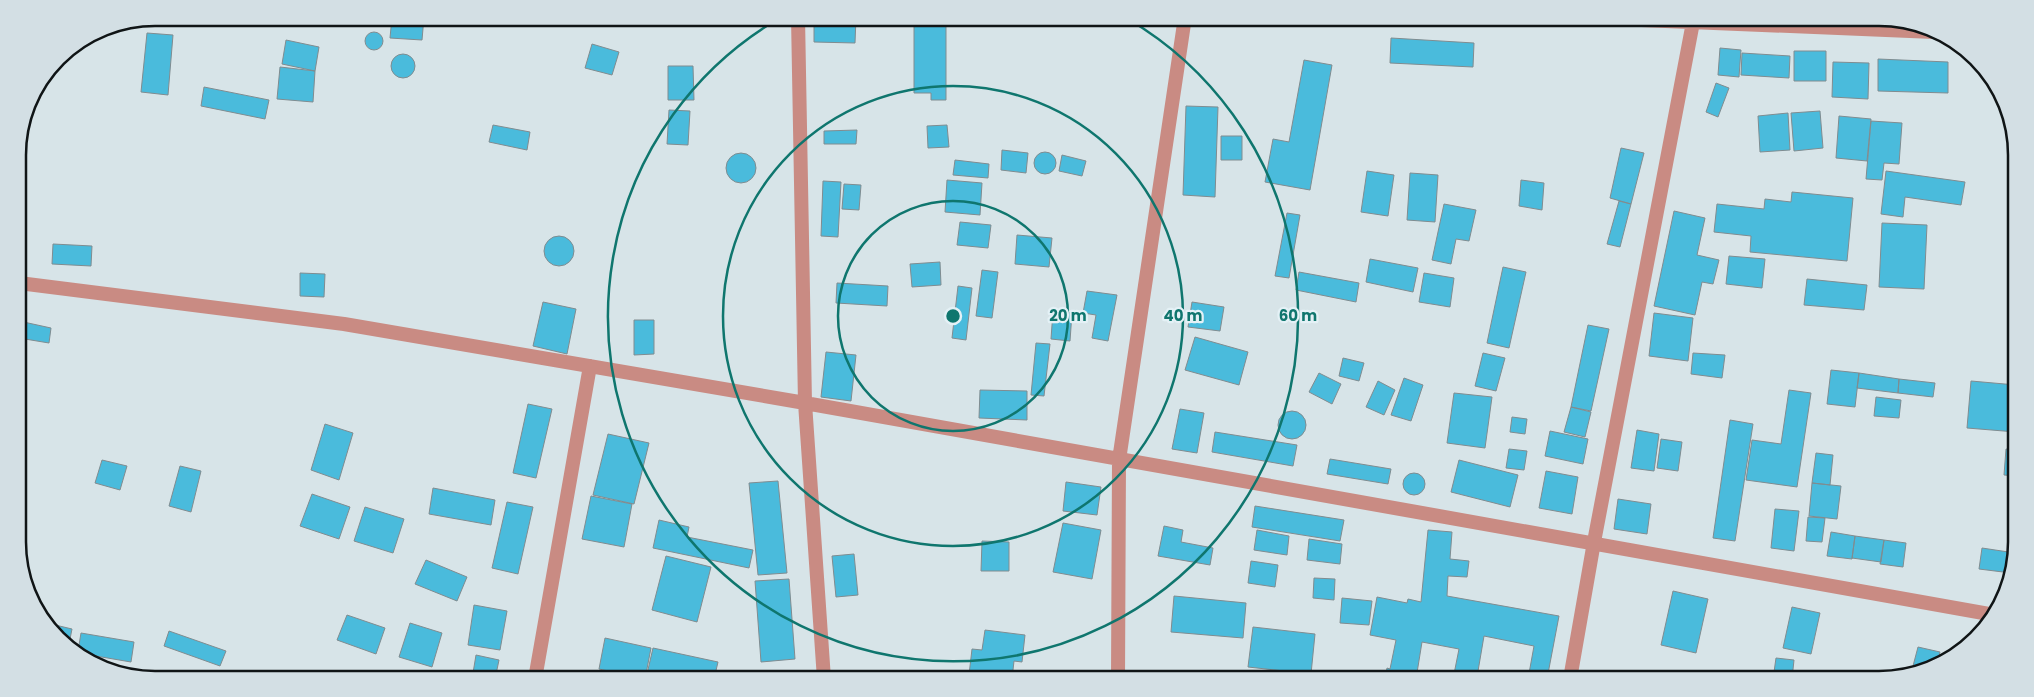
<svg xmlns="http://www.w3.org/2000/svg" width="2034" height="697" viewBox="0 0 2034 697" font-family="Poppins,sans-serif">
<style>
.building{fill:#4abbdc;stroke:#808c90}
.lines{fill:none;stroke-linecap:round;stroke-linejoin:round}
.minor{stroke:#c98b83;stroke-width:14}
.ring{fill:none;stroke:#0f766e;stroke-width:2.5}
.rim{fill:none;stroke:#101516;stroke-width:2.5}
.centre{fill:#0f766e;stroke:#e4f1f6;stroke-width:2.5}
.ring-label{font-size:15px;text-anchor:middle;font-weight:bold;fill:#0f766e;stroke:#e4f1f6;stroke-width:4.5;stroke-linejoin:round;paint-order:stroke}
</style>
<rect width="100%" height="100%" fill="#d7e4e8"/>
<path class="building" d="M392,17H424L422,40L390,38Z
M814,17H856L855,43L814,42Z
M914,20L946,21V100H931V93H914Z
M365 41a9 9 0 1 1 18 0a9 9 0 1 1-18 0Z
M147,33L173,35L168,95L141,92Z
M1391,38L1474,43L1473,67L1390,63Z
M286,40L319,47L315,71L282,64Z
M592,44L619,52L612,75L585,68Z
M1720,48L1741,50L1739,77L1718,75Z
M1794,51H1826V81H1794Z
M1742,53L1790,56L1789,78L1741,75Z
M391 66a12 12 0 1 1 24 0a12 12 0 1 1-24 0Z
M1878,59L1948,62V93L1878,91Z
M1304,60L1332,65L1310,190L1265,182L1273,139L1289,142Z
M1833,62L1869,63L1868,99L1832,97Z
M668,66H693L694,100H668Z
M280,67L315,71L313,102L277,99Z
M1716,83L1729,88L1718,117L1706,112Z
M204,87L269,100L265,119L201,106Z
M1186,106L1218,107L1215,197L1183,195Z
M669,110L690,111L688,145L667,144Z
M1820,111L1823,148L1794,151L1791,113Z
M1788,113L1790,150L1760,152L1758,116Z
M1839,116L1871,119L1867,161L1836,158Z
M1871,121L1902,123L1899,164L1884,163L1882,180L1866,179Z
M493,125L530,132L527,150L489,142Z
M947,125L949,147L928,148L927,126Z
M857,130L856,144H824V131Z
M1221,136H1242V160H1221Z
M1621,148L1644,153L1631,204L1610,198Z
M1002,150L1028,153L1026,173L1001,170Z
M1034 163a11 11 0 1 1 22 0a11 11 0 1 1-22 0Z
M726 168a15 15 0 1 1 30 0a15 15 0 1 1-30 0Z
M1062,155L1086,161L1082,176L1059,171Z
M955,160L989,164L988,178L953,175Z
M1367,171L1394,175L1388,216L1361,212Z
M1886,171L1965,182L1961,205L1905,197L1903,217L1881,214Z
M1410,173L1438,175L1435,222L1407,220Z
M947,180L982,183L980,215L945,212Z
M1521,180L1544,183L1542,210L1519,206Z
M823,181L841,182L838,237L821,236Z
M844,184L861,185L859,210L842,209Z
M1792,192L1853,198L1847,261L1750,252L1751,236L1714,232L1717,204L1764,209L1765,199L1791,202Z
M1619,201L1631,204L1620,247L1607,244Z
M1444,204L1476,210L1469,241L1456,239L1451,264L1432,260Z
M1674,211L1705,218L1697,255L1719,260L1713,284L1702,282L1695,315L1654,306Z
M1287,213L1300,215L1289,278L1275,276Z
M960,222L991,225L988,248L957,245Z
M1882,223L1927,225L1924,289L1879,287Z
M1017,235L1052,238L1049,267L1015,264Z
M544 251a15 15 0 1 1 30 0a15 15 0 1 1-30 0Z
M53,244L92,246L91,266L52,264Z
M1729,256L1765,259L1762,288L1726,284Z
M1370,259L1418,268L1413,292L1366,282Z
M940,262L941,285L912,287L910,264Z
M1503,267L1526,272L1509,348L1487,343Z
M982,270L998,272L992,318L976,316Z
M1299,272L1359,283L1356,302L1296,290Z
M300,273L325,274L324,297L300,296Z
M1424,273L1454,278L1450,307L1419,302Z
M1807,279L1867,285L1864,310L1804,305Z
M837,283L888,286L887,306L836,303Z
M958,286L972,288L966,340L952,338Z
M1087,291L1117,295L1108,341L1092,338L1096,315L1083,313Z
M543,302L576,309L567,354L533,346Z
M1192,302L1224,307L1220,331L1188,327Z
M1053,311L1072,313L1070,341L1051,339Z
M1654,313L1693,318L1688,361L1649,356Z
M634,320H654V354L634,355Z
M19,321L51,328L49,343L19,338Z
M1588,325L1609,329L1591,411L1571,407Z
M1195,337L1248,352L1239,385L1185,370Z
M1036,343L1050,344L1044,396L1031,395Z
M826,352L856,355L851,401L821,397Z
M1483,353L1505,358L1496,391L1475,386Z
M1693,353L1725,355L1722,378L1691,374Z
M1343,358L1364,363L1359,381L1339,376Z
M1831,370L1859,373L1855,407L1827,404Z
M1319,373L1341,384L1332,404L1309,392Z
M1859,373L1899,379L1898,393L1857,388Z
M1404,378L1423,385L1411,421L1391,415Z
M1899,379L1935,383L1933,397L1898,393Z
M1378,381L1395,390L1384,415L1366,407Z
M1971,381L2016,385V432L1967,428Z
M980,390L1027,391V420L979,418Z
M1789,390L1811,393L1797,487L1746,480L1752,440L1781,444Z
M1454,393L1492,397L1485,448L1447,443Z
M1876,397L1901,400L1899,418L1874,416Z
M528,404L552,409L536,478L513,473Z
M1571,407L1591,412L1585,437L1564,432Z
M1180,409L1204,413L1197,453L1172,449Z
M1278 425a14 14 0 1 1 28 0a14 14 0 1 1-28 0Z
M1512,417L1527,419L1525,434L1510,432Z
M1730,420L1753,424L1735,541L1713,538Z
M325,424L353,433L339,480L311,470Z
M1637,430L1659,434L1654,471L1631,468Z
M1550,431L1588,439L1583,464L1545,456Z
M1215,432L1297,445L1293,466L1212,452Z
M608,434L649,443L634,504L593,495Z
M1661,439L1682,442L1678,471L1657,468Z
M1509,449L1527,451L1524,470L1506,468Z
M2006,449L2016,450V476L2004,475Z
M1816,453L1833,455L1830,485L1812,483Z
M1330,459L1391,469L1388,484L1327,474Z
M102,460L127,466L120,490L95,483Z
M1459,460L1518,475L1510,507L1451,492Z
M180,466L201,471L191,512L169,506Z
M1546,471L1578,477L1572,514L1539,508Z
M1403 484a11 11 0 1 1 22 0a11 11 0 1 1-22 0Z
M778,481L787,573L758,575L749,483Z
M1066,482L1101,487L1097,515L1063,511Z
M1812,483L1841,486L1837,519L1809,516Z
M433,488L495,500L491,525L429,514Z
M312,494L350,507L339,539L300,526Z
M591,496L632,504L624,547L582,539Z
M1618,499L1651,504L1647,534L1614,529Z
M507,502L533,507L518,574L492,568Z
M1255,506L1344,520L1340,541L1252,527Z
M365,507L404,519L393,553L354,541Z
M1775,509L1799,511L1794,551L1771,548Z
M1808,517L1825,518L1822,542L1806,541Z
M659,520L689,527L687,537L753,550L749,568L653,548Z
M1063,523L1101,530L1092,579L1053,572Z
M1164,526L1183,530L1181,542L1213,548L1210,565L1158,556Z
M1257,530L1289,536L1287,555L1254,550Z
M1428,530L1452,532L1450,559L1469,561L1467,577L1448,576L1447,596L1559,616L1547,679H1528L1534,646L1484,636L1477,677L1488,679H1453L1459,649L1422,642L1416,679H1385L1387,668L1390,669L1396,640L1370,635L1377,597L1407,603L1408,599L1421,602Z
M1831,532L1855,536L1852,559L1827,556Z
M1855,536L1884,540L1881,562L1852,558Z
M1309,539L1342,544L1340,564L1307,560Z
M1884,540L1906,543L1903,567L1880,564Z
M982,541L1009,542V571H981Z
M1982,548L2015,553L2011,573L1979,569Z
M854,554L858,595L836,597L832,556Z
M666,556L711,567L697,622L652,610Z
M426,560L467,577L457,601L415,584Z
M1251,561L1278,565L1275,587L1248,583Z
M1314,578L1335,579L1334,600L1313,598Z
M789,579L795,659L761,662L755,581Z
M1673,591L1708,599L1696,653L1661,645Z
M1174,596L1246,603L1243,638L1171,632Z
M1342,598L1372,601L1369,625L1340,623Z
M474,605L507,611L500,650L468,645Z
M1792,607L1820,613L1811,654L1783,648Z
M347,615L385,628L376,654L337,640Z
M47,623L72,629L69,644L52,633Z
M410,623L442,633L432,667L399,657Z
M1253,627L1315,634L1311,674L1248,667Z
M985,630L1025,635L1022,662L1014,661L1012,679H979V677L969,675L972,649L982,650Z
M169,631L226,651L220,666L164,646Z
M81,633L134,642L131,662L84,654L78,651Z
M605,638L651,648L645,679L599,669Z
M1918,647L1940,652L1938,660L1919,667L1913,666Z
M653,648L718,662L714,679H673L647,674Z
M476,655L499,660L495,679H472Z
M1776,658L1794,660L1792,679H1773Z
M1330,673L1354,679H1328Z
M842,677H885V679H842Z"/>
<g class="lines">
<path class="minor" d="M798,17L805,403L824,679
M1569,17L1934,32
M19,283L344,324L805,403L1989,614
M535,679L590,366
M1118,679L1119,460L1185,17
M1570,679L1594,542L1694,17"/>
</g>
<g class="ring">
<circle cx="953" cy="316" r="115"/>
<circle cx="953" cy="316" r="230"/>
<path d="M1128 19A345 345 0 1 1 778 19"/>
</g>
<path d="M0 0H2034V697H0ZM155 26H1879A129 129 0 0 1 2008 155V542A129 129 0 0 1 1879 671H155A129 129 0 0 1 26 542V155A129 129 0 0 1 155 26Z" fill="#d3dfe4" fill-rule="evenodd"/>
<path class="rim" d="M155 26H1879A129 129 0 0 1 2008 155V542A129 129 0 0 1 1879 671H155A129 129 0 0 1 26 542V155A129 129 0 0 1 155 26Z"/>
<circle cx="953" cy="316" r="8" class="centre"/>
<g class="ring-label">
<text x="1068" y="321">20 m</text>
<text x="1183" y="321">40 m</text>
<text x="1298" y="321">60 m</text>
</g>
</svg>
